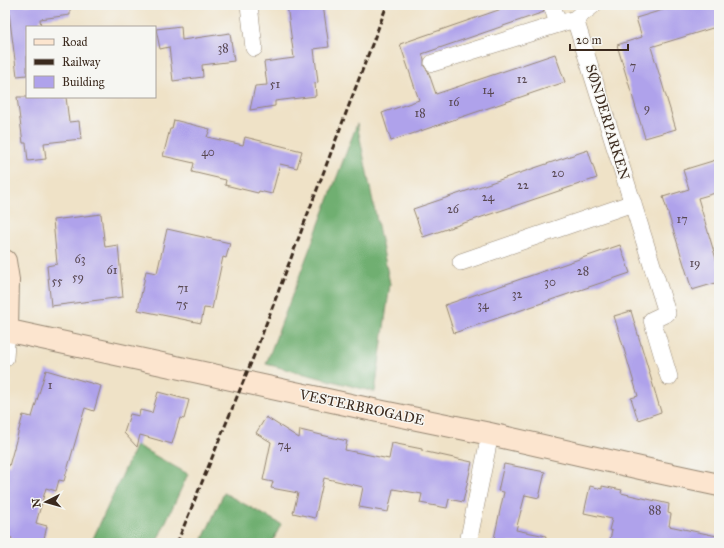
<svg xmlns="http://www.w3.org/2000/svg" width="724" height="548" viewBox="0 0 724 548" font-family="'IM FELL Great Primer',serif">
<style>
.forest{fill:#6faf71;stroke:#556c48}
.building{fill:#afa2eb}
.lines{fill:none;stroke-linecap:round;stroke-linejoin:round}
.street-casing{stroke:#958672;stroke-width:18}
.secondary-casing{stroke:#958672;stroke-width:24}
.street{stroke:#fff;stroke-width:17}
.secondary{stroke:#fce5cf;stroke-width:22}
.rail{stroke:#3b2a1e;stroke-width:3;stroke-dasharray:6 3;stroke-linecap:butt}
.labels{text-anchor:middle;stroke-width:3;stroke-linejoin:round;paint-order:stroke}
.number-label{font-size:12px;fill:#584851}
.street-label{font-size:14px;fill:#3b2a1e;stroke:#f6f6f2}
</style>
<rect width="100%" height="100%" fill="#f6f6f2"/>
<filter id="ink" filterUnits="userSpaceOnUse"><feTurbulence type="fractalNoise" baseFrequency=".025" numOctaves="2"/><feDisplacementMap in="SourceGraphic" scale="8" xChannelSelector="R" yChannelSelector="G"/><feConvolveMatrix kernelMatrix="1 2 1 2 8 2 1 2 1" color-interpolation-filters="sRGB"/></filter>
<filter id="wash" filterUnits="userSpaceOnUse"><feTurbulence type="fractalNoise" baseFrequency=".012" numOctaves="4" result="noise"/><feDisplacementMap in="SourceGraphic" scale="16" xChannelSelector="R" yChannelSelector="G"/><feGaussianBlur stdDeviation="0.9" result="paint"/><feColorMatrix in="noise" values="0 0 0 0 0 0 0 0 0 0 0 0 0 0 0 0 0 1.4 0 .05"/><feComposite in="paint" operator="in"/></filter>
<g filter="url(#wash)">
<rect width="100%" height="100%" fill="#efe2c7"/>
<path class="forest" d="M357,124L390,284L375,392L266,364Z
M136,445L188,474L156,543H91Z
M224,493L281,524L272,543H201Z"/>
<g id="blocks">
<path class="building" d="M8,5H70V15L40,19L41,27H27V75L17,76Z
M287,5H323L329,47L314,49L318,82L315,83L316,96L275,101V106L250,110L255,86L267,85L264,62L294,58Z
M513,5H542L544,12L422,54L424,59V66L428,71L436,94L555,54L565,82L391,141L382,113L419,100L400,44Z
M679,5H719V26L651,47L676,129L645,138L617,45L642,37L636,18Z
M181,26L182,40L230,33L234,61L202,65L203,77L173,81L169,47L160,49L156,29Z
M17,97H66L69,122L79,121L81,139L44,143L46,159L28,161L26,143H23Z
M174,120L210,129L207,137L243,145L245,137L302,151L297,168L280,164L272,194L259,191L258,193L225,185L226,180L192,172L194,163L163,156L170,129H172Z
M588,150L597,178L423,237L413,209Z
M719,159V192L698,198L719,269V282L692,290L663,197L689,189L683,170Z
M101,214L105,247L118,245L123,297L51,306L47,266L57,264L53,220Z
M167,229L230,243L226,258L223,257L212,309L204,308L201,323L138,310L146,271L157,273Z
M620,245L630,273L454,333L445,305Z
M631,311L661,412L638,420L631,398L638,396L614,316Z
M46,370L101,386L94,411L85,408L64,481L59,480L56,491L46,488L36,523L47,526L43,543H10L12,538L5,536V464L9,466L23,415L32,417Z
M158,392L189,400L184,419L180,418L172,444L140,435L137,447L124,433L130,414L139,416L140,410L152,413Z
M266,417L299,438L300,430L347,441L345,450L389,459L392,443L422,449V451L472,462L463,502L449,499L447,508L420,503L422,494L393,489L388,512L359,507L363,487L324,478L315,518L293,513L298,493L271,488L273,482L263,480L271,442L256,433Z
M504,464L545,472L539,498L525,495L516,530L546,536L545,543H493L504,492L498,491Z
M590,486L602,489V486L622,490L621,493L669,504L668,513L671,514L669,526L717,536L716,543H609L612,531L609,530L612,519L584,513Z"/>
</g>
</g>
<g filter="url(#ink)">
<use href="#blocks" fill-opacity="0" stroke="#958672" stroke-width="1"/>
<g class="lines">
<defs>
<path id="street" d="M249,5L254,48
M552,5L558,24
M575,19L593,5
M433,63L575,19L667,313L652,320L669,377
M461,262L633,203
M5,358L7,330
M468,543L490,434"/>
<path id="secondary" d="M5,261L8,280L7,330
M5,330L378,411L490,434L658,472L719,485"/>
</defs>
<use href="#street" class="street-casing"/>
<use href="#secondary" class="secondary-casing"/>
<use href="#street" class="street"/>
<use href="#secondary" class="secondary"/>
<path class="rail" d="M177,543L255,353L387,5"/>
</g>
</g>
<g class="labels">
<g class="number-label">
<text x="223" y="52">38</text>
<text x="633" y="70">7</text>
<text x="522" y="83">12</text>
<text x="275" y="88">51</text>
<text x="488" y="94">14</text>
<text x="454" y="106">16</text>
<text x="647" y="112">9</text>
<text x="420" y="117">18</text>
<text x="208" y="156">40</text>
<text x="558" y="177">20</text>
<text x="523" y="189">22</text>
<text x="488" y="201">24</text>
<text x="453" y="213">26</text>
<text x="682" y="223">17</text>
<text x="80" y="263">63</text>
<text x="695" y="267">19</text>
<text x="112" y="274">61</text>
<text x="583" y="275">28</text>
<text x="78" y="281">59</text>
<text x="57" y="285">55</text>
<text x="550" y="286">30</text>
<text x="183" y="292">71</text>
<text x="517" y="298">32</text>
<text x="182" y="308">75</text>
<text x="483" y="309">34</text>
<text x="50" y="389">1</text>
<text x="284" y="449">74</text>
<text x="655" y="514">88</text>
</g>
<g class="street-label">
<text transform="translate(608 122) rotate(73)" y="5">SØNDERPARKEN</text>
<text transform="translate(362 407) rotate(12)" y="5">VESTERBROGADE</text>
</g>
</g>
<rect width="724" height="548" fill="none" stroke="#f6f6f2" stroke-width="20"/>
<rect x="26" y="26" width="130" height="72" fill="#f6f6f2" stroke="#aba49d"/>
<rect x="34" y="39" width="20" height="6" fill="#fce5cf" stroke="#aba49d"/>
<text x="62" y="46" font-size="12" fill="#3b2a1e">Road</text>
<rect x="34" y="59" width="20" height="6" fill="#3b2a1e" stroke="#aba49d"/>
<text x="62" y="66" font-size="12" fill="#3b2a1e">Railway</text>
<rect x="34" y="76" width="20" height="12" fill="#afa2eb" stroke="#aba49d"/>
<text x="62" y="86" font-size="12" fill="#3b2a1e">Building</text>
<g transform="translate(46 502) rotate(264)" stroke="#f6f6f2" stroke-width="3" paint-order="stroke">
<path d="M0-3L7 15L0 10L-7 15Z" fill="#3b2a1e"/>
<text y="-6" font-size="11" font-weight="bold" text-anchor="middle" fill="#3b2a1e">N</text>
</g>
<path d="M570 44v6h58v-6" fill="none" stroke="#3b2a1e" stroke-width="2"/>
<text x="576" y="44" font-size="12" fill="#3b2a1e" stroke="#f6f6f2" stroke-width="3" paint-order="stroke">20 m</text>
</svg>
